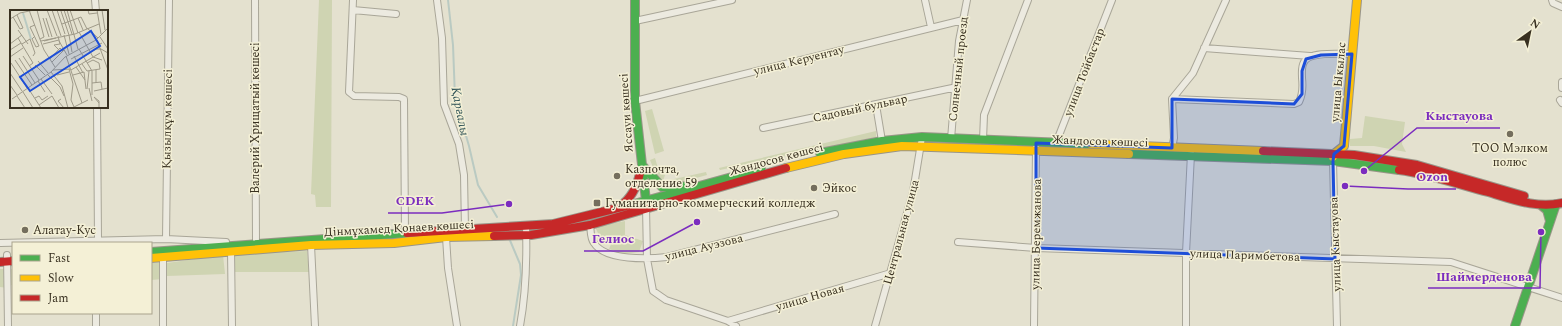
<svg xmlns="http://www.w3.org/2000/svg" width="1562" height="326" viewBox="0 0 1562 326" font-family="Spectral,serif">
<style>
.green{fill:#cfd4b2}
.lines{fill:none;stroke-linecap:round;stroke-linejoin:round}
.stream{stroke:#bacac2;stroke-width:2}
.street-casing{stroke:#a9a698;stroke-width:8}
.fast-casing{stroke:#999588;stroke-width:10}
.slow-casing{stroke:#999588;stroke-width:10}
.jam-casing{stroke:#999588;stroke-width:10}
.street{stroke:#eceae0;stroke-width:6}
.fast{stroke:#4caf50;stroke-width:8}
.slow{stroke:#ffc107;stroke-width:8}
.jam{stroke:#c62828;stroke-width:8}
.marked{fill:#1d4ed8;fill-opacity:0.2;stroke:#1d4ed8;stroke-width:3;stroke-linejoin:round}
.poi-dot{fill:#746e5d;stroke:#f4f0d6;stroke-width:1.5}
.labels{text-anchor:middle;stroke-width:3;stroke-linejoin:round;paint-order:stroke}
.street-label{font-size:12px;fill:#383020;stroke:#f4f0d6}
.poi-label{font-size:12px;fill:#383020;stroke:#f4f0d6;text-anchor:start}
.water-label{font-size:13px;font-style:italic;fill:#305357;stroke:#f4f0d6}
.inset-river{fill:none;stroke:#bacac2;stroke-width:2}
.inset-road{fill:none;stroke:#9f9a89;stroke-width:1}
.view{fill:#1d4ed8;fill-opacity:0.15;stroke:#1d4ed8;stroke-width:2}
.inset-edge{fill:none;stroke:#383020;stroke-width:2}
.leader{fill:none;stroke:#7b2cbf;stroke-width:1.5}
.callout-dot{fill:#7b2cbf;stroke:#f4f0d6;stroke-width:1.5}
.callout-label{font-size:13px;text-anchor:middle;font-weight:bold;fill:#7b2cbf;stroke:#f4f0d6;stroke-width:3;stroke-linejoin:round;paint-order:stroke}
</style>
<rect width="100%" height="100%" fill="#e4e1cf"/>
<path class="green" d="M319,0H332L331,207H316L315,195L311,194Z
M652,109L664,151L655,154L645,111Z
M1365,116L1405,122L1402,144L1406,152L1374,146H1350V139L1362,138Z
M876,131V137L720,170L719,168Z
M655,158L658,168L665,175L663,181L657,177L650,160Z
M706,172L707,175L674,184L665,181Z
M625,221V235L643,241L639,252L624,254L609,249L612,242L601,239L595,227Z
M307,251L309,272H231V254Z
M223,255L225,274L167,276V263Z
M163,262V279L151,280V263Z
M0,269H13V285H8V288L0,287Z"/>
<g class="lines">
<path class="stream" d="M448,0L453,45L455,98L469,146L478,185L497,217
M509,238L520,264L521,275L513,326"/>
<defs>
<path id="street" d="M95,0L96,11
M255,0L256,243
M353,0L349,92L354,96L399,97L404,99L405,232
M437,0L442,38L444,104L459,144L464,175L465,229
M925,0L931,27
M1552,0L1553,3L1562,7
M353,10L396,14
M635,21L732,0
M1204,48L1310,56
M1562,82V88
M1172,99L1294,104L1299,102C1303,94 1303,87 1302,78C1302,73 1301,67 1304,62C1309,51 1341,54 1352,54
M1560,100L1562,103
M635,101L963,20
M876,105L882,141
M97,107L98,240
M763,128L957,87
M951,139L959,41L967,0
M983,140L984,115L1028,0
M1056,143L1112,0
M1172,148L1174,138L1172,99L1193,73L1226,0
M1333,161L1337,326
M646,206L647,259L653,291L666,300L728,321L736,326
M590,225C591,230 590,238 594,243C605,261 649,259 667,257L835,214
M446,237L448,268L457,326
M166,239L169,0
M958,242L1036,248L1451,262L1562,298
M0,243L166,239L226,242
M311,245L315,326
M231,251L232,326
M7,255L8,326
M163,258V326
M96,313V326
M728,321L891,273
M520,326C526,293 527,259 526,226
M875,326L913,192L922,137
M1034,326L1036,148
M1186,326V253L1191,154"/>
<path id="fast" d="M635,0V101L646,201
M820,153L882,141L922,137L1091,144
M1129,154L1333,161L1399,170
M642,165L662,187L690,186
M634,204L761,169
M1542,206L1547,210L1550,221
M151,252L407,233
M1515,326L1556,204"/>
<path id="slow" d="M1091,144L1263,151
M1333,157L1334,154L1344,146L1357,0
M786,168L844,154L902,146L1129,154
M151,258L311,245L394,243L446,237L494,236"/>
<path id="jam" d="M1263,151L1354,155L1417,165L1524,196
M1399,170C1429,174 1458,184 1488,192C1512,199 1537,209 1562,203
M620,206C632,198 637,187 640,173
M407,233L553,224L634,204
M494,236L531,235L590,225L786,168
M0,262L13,261"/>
</defs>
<use href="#street" class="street-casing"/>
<use href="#fast" class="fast-casing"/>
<use href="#slow" class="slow-casing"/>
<use href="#jam" class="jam-casing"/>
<use href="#street" class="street"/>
<use href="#fast" class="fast"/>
<use href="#slow" class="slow"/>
<use href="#jam" class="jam"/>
</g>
<path class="marked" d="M1352,54L1344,146L1334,154L1333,161L1335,259L1036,248V143L1172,148V99L1294,104L1302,94V71L1306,59L1321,55Z"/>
<g class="poi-dot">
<circle cx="1510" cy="134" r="4"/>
<circle cx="617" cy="176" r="4"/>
<circle cx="814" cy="188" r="4"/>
<rect x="593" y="199" width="8" height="8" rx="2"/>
<circle cx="25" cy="230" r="4"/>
</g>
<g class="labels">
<g class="street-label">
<text transform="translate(799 60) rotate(-14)" y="4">улица Керуентау</text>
<text transform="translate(958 69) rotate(-84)" y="4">Солнечный проезд</text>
<text transform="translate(1084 72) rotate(-69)" y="4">улица Тойбастар</text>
<text transform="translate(1338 82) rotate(-85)" y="4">улица Ыкылас</text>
<text transform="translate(860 108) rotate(-12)" y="4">Садовый бульвар</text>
<text transform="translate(626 113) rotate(-94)" y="4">Яссауи көшесі</text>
<text transform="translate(255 118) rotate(-90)" y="4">Валерий Хрищатый көшесі</text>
<text transform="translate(167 119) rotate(-89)" y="4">Қызылқұм көшесі</text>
<text transform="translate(1100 141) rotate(2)" y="4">Жандосов көшесі</text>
<text transform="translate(776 159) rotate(-15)" y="4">Жандосов көшесі</text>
<text transform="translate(399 228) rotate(-3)" y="4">Дінмұхамед Қонаев көшесі</text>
<text transform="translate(901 232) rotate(-75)" y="4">Центральная улица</text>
<text transform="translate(1036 234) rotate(-89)" y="4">улица Беремжанова</text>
<text transform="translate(1335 244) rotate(-92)" y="4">улица Кыстауова</text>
<text transform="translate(704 247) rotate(-14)" y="4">улица Ауэзова</text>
<text transform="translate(1245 255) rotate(2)" y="4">улица Паримбетова</text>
<text transform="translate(810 297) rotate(-16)" y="4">улица Новая</text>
</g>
<g class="poi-label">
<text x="1510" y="152" text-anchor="middle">ТОО Мэлком<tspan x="1510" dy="14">полюс</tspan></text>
<text x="625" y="173">Казпочта,<tspan x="625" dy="14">отделение 59</tspan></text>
<text x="822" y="192">Эйкос</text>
<text x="605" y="207">Гуманитарно-коммерческий колледж</text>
<text x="33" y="234">Алатау-Кус</text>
</g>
<g class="water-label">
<text transform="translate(461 111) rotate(79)" y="5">Қарғалы</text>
</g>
</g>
<g transform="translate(10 10)">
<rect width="98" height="98" fill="#e4e1cf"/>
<path class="inset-river" d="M13,3L21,29"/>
<path class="inset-road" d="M19,0L34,40L45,57M27,0L34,27L30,29M37,0L47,26M42,0L51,26M47,0L55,24M54,0L62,24M57,0L68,39M60,0L68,23M78,0L79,4L87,3M87,0L91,24M92,0L95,20M51,1L59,25M7,5L13,18L10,19M3,7L10,19M33,8L39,27M36,8L42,27M68,8L73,20M0,9L10,3L24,0M52,14L71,7L77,19M25,15L20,17L29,36M77,18L88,28M8,20L18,34M69,22L83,47L92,50M54,25L59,44M59,25L62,42M48,26L50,34L44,35L49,40M24,27L22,29L26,37L29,36M90,27L98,39M8,28L23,53L19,56M87,30L98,60M31,31L65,24L89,14M34,31L46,28M49,31L57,45M0,34L12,25M12,34L20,29L25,43L23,46M33,34L49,30M69,39L82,61V85M0,40L11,33M13,46L29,70M56,46L72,93M64,46L73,63M0,47L13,38M9,48L25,73M40,49L50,38L53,41M61,49L92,33M5,50L22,75M28,51L38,63M42,52L54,40M1,53L17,78M72,54L77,61L90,59L89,53L83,50L77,53M25,55L35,65M59,56L86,39H91L98,43M66,57L75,70M59,59L63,74L61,90L64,97L78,90M43,60L60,59M61,60L90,43M86,60V73M41,62L52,76L58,98M0,63L12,81M37,64L50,77L54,86M47,65L59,62M63,65L74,62L76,79M31,69L42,84M28,71L35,82M82,73L91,72L92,79M0,75L7,85M18,78L31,98M79,78L82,91M77,79L79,61M84,81L98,78M13,82L23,98M7,86L15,98M25,88L29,86L32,90L38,86M2,89L41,62L55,47L86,30L98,18M51,89L48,91L54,98M89,93L84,87L89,91V97M29,95L42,86L49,98"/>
<path class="view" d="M81,21L90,36L20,81L10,67Z"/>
<rect width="98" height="98" class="inset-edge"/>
</g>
<path class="leader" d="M1364 171L1417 128H1500M1345 186L1408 189H1456M509 204L442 213H388M697 222L643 251H584M1541 232L1540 288H1428"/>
<g class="callout-dot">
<circle cx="1364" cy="171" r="4"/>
<circle cx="1345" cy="186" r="4"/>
<circle cx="509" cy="204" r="4"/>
<circle cx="697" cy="222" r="4"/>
<circle cx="1541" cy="232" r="4"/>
</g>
<g class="callout-label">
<text x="1459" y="120">Кыстауова</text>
<text x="1432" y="181">Ozon</text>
<text x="415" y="205">CDEK</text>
<text x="613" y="243">Гелиос</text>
<text x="1484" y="281">Шаймерденова</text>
</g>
<rect x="12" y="242" width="140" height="72" fill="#f4f0d6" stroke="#a9a38d"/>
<rect x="20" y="255" width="20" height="6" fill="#4caf50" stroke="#a9a38d"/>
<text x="48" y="262" font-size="12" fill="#383020">Fast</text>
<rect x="20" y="275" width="20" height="6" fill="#ffc107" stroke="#a9a38d"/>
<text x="48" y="282" font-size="12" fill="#383020">Slow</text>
<rect x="20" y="295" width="20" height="6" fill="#c62828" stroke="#a9a38d"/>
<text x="48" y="302" font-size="12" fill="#383020">Jam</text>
<g transform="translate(1530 32) rotate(33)" stroke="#f4f0d6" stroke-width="3" paint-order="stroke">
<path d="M0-3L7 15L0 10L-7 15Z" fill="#383020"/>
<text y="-6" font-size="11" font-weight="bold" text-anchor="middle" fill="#383020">N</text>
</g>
</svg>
